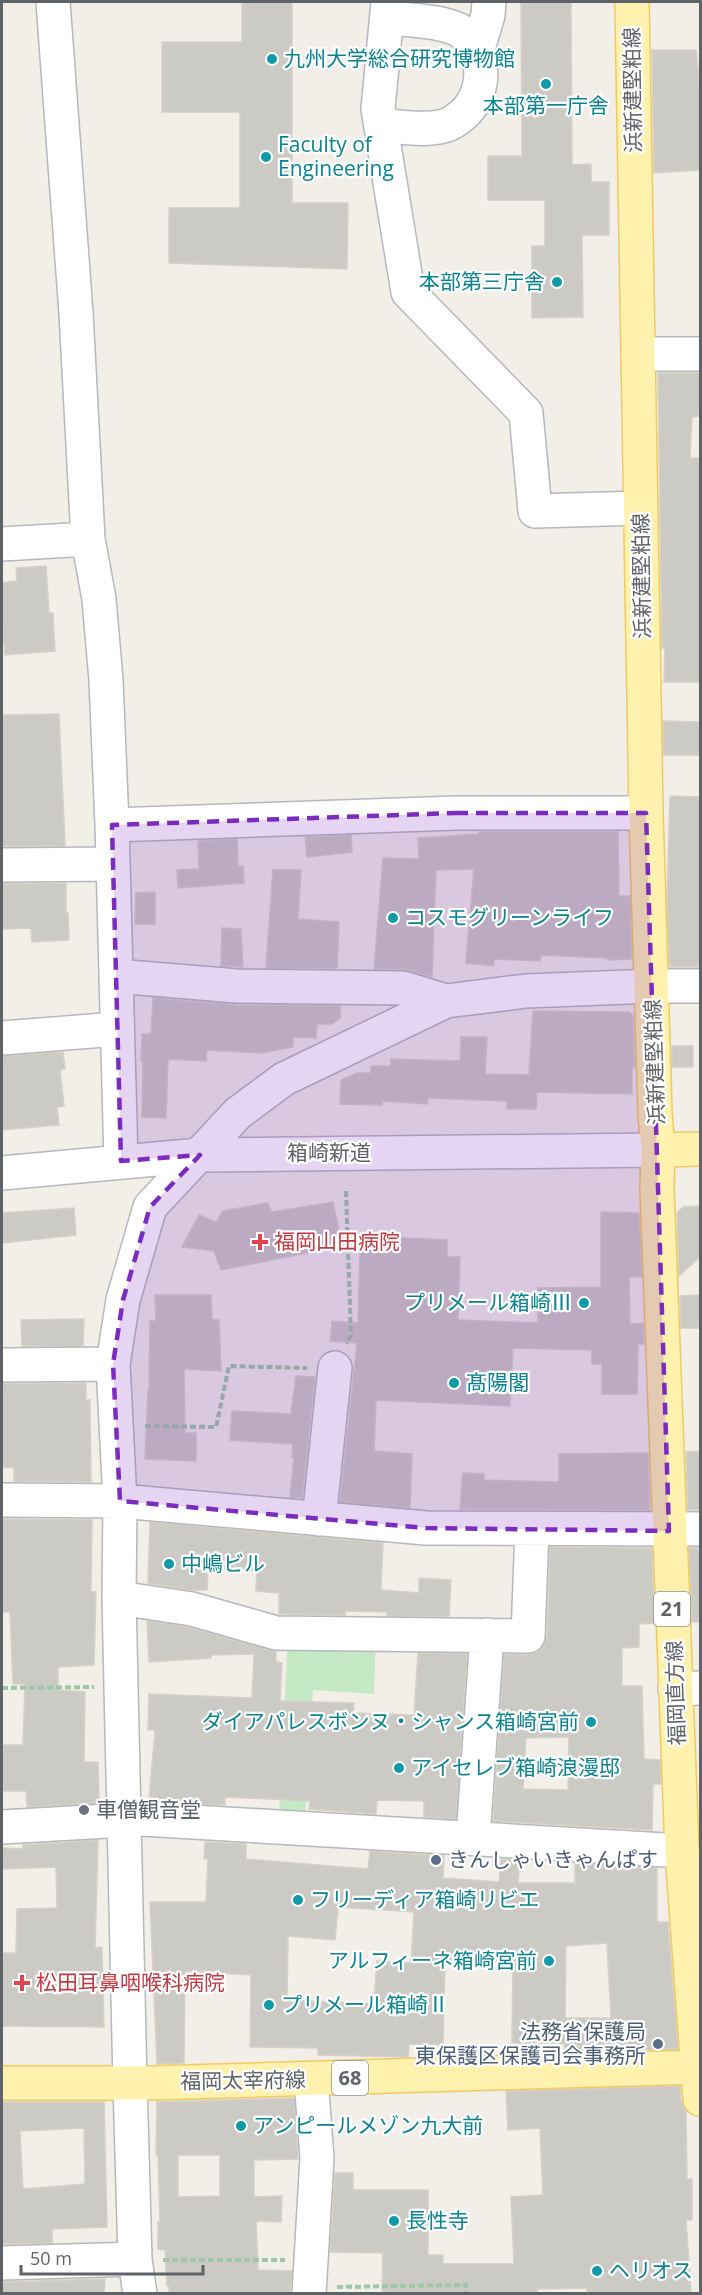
<svg xmlns="http://www.w3.org/2000/svg" width="702" height="2295" viewBox="0 0 702 2295" font-family="'Open Sans','Noto Sans JP',sans-serif">
<style>
.green{fill:#c5e8c5}
.building{fill:#cccac5;stroke:#d6d1c6;stroke-width:1.5;fill-rule:evenodd}
.lines{fill:none;stroke-linecap:round;stroke-linejoin:round}
.minor-casing{stroke:#b5b8bc;stroke-width:36}
.major-casing{stroke:#f2c960;stroke-width:36}
.path{stroke:#9cc7a9;stroke-width:4;stroke-dasharray:6 3;stroke-linecap:butt}
.minor{stroke:#fff;stroke-width:33}
.major{stroke:#fff2af;stroke-width:33}
.marked{fill:#7b2cbf;fill-opacity:0.2;stroke:#7b2cbf;stroke-width:4.5;stroke-dasharray:12 8;stroke-linejoin:round}
.culture-dot{fill:#0f9aa8;stroke:#fff;stroke-width:2}
.health-dot{fill:#e0444e;stroke:#fff;stroke-width:2}
.worship-dot{fill:#6b7280;stroke:#fff;stroke-width:2}
.service-dot{fill:#5c6f8a;stroke:#fff;stroke-width:2}
.labels{text-anchor:middle;stroke-width:4.5;stroke-linejoin:round;paint-order:stroke}
.shield{fill:#fff;stroke:#8f9295;stroke-width:1.5}
.shield-label{font-size:20px;font-weight:bold;fill:#5f6368}
.culture-label{font-size:21px;fill:#0d838f;stroke:#fff;text-anchor:start}
.street-label{font-size:21px;fill:#5f6368;stroke:#fff}
.health-label{font-size:21px;fill:#be3a42;stroke:#fff;text-anchor:start}
.worship-label{font-size:21px;fill:#5b616d;stroke:#fff;text-anchor:start}
.service-label{font-size:21px;fill:#4e5e75;stroke:#fff;text-anchor:start}
</style>
<rect width="100%" height="100%" fill="#f1efe8"/>
<path class="green" d="M288,1636L376,1637L374,1694L313,1690L305,1814L279,1812Z"/>
<path class="building" d="M242,2H292V203H348L347,269L169,263V208H240V112H162V42H242Z
M521,2H571L572,165L591,164V182H609V235H582L583,317L532,318V246H545V200H488V156H522Z
M652,50H696L700,87V170L654,173Z
M658,373H700V416L692,417L690,458H700V682H664L665,648H662Z
M46,566L49,613H53L55,651L5,655L2,620V583L17,581L16,568Z
M59,714L65,846H2V715Z
M663,721L700,722V755H664Z
M670,796L700,797V967H669L667,894Z
M479,832H618L619,896H630L632,959L608,960V958L541,955L540,961L494,959V966L466,963L474,869L436,870L432,977L404,969H374L383,858L419,859L418,838L479,834Z
M351,835L352,852L307,857L305,837Z
M237,839L238,867L243,866L244,883L178,888L177,870L199,869L198,841Z
M273,870H301L298,919L339,922L337,968H266Z
M66,883V913H68L69,940L32,942L31,928L2,929V884Z
M155,892V924H135L136,893Z
M222,928L241,929L243,967L221,966Z
M153,998L237,1005L340,1006V1018L332,1024H317L316,1038L293,1037V1047L262,1053L207,1050L206,1061L168,1059L166,1118L142,1117L143,1061H141L142,1034H151Z
M533,1011L629,1012L633,1016L635,1067H632V1094L537,1092L536,1109H507V1101L428,1098L427,1104L383,1101L382,1105L340,1104L341,1080L357,1073H371V1066H391V1059L460,1061L461,1037H487L485,1074L529,1075Z
M672,1046H693V1067H672Z
M63,1052L65,1069L60,1070L64,1106L57,1107L59,1125L2,1130V1056Z
M333,1202L342,1246L221,1270L214,1251L182,1247L199,1215L216,1222L223,1211L267,1203L272,1212Z
M700,1206V1257L679,1276L677,1213L683,1207Z
M74,1208L76,1235L2,1243V1213Z
M601,1212L639,1213L642,1277H629L630,1324L643,1323L644,1344H638L637,1394H602V1364H592V1350L513,1348L510,1406L376,1400L374,1451L412,1454L410,1508L340,1502L357,1343L330,1341L332,1321L358,1323L360,1250L386,1251V1237L447,1240V1257H460L458,1320L538,1323V1288L601,1287Z
M155,1295H211L212,1320H219L221,1371L184,1369L185,1433H196V1461L145,1459L148,1391H149L150,1321H156Z
M700,1295V1328H681L680,1296Z
M84,1319L83,1346H22L21,1320Z
M296,1376L315,1377L302,1498L290,1497L294,1457H292L293,1444L230,1440L232,1411L291,1414Z
M86,1383V1400H90L91,1482L14,1481V1468L2,1467V1384Z
M700,1451V1510H688L686,1452Z
M648,1453L650,1510L460,1509L463,1473L484,1474V1480L559,1482V1454Z
M2,1519L92,1520L91,1592H96L94,1665L58,1667V1690L85,1692L84,1762H98L99,1803L27,1807L26,1791H2V1745H23L25,1684H13L10,1612H2Z
M150,1522L383,1543L381,1590L419,1593V1578L451,1580L449,1616H387V1612L345,1611V1615L279,1614V1593L256,1591L257,1571L208,1568L207,1590H189L148,1583Z
M550,1547L652,1548L655,1623L639,1624V1647L622,1648V1686H642L644,1759L660,1760L661,1784H653L652,1830L493,1821L504,1654L528,1655L538,1652L544,1645L547,1637ZM569,1737L568,1790L523,1789L526,1738Z
M689,1548H700V1622H692Z
M147,1621L188,1627L276,1652V1662L282,1663L280,1701L354,1703L353,1713L414,1715L418,1653L467,1654L456,1819L424,1817V1801L377,1800L376,1814L309,1809L310,1801L225,1797V1805L149,1801L155,1730H148L149,1694L252,1698L254,1654L211,1655V1658L149,1662Z
M98,1840L95,1948L102,1947L104,2027L2,2026V1953H16L17,1909L57,1908L56,1867L2,1869V1848L23,1849V1845Z
M205,1842L246,1844V1859L368,1869L370,1851L444,1856L443,1878L499,1882L501,1859L520,1860L518,1883H575V1863L657,1868V1922H668L678,2049L565,2052L564,2044L512,2043L513,1962H445L443,2045L409,2044L408,2057L318,2055V2048L250,2047L251,1975L185,1971L184,2063L157,2064L150,1902H206L208,1859H204ZM338,1907L414,1912L411,1963L377,1961L374,2004L287,2000L288,1936L335,1940ZM607,1943L611,2018H565L566,1946Z
M680,2086L681,2101L686,2111L687,2179H692V2220H686L691,2292L587,2294V2288L537,2289V2294H382L383,2253L330,2252L335,2173H353V2190H428V2255H443V2264H514L511,2197L543,2195L540,2128L508,2130L506,2091Z
M294,2098L298,2159L254,2160V2197L282,2196L281,2222L256,2221L258,2270L292,2271L290,2294H169V2286H167L165,2250L158,2249V2222H160L158,2155H156L157,2102ZM178,2155H220V2196L178,2197Z
M2,2102H104L107,2227L52,2229V2243L2,2244ZM84,2128L85,2184L23,2189L20,2131Z
M105,2279L104,2294H2V2282Z"/>
<g class="lines">
<defs>
<path id="minor" d="M53,2L76,313L88,539L99,599L106,680L112,825L121,1161
M388,2L378,109L408,292L526,413L535,511L640,508
M477,52L488,15L489,2
M381,125C400,127 436,133 453,122C480,106 488,74 474,46C470,39 466,34 459,30C438,20 409,21 387,17
M638,354H700
M2,544L88,539
M112,825L456,813H646
M2,865L113,864
M116,976L237,986L403,988L446,1001
M2,1038L117,1029
M2,1173L200,1155L658,1150
M2,1365L113,1364
M2,1500L120,1501L426,1528L700,1529
M319,1519L335,1368
M119,1598L192,1609L276,1633L528,1636L532,1529
M675,1689L700,1688
M2,1827L142,1819L682,1851
M473,1838L487,1635
M2,2263L135,2259
M140,2294L135,2259L130,2083L119,1598L120,1501L113,1364L123,1300L150,1207L238,1113L284,1079L446,1001L526,991L653,986H700
M309,2294L317,2158L311,2079"/>
<path id="major" d="M632,2L646,813L655,1113L658,1150L657,1189L682,1851L700,2099
M658,1150L700,1149
M2,2083H150L700,2067"/>
</defs>
<use href="#minor" class="minor-casing"/>
<use href="#major" class="major-casing"/>
<path class="path" d="M346,1191L351,1335L347,1344
M145,1426L216,1427L229,1366L307,1368
M2,1688L94,1687
M163,2260H285
M337,2287L466,2285V2294"/>
<use href="#minor" class="minor"/>
<use href="#major" class="major"/>
</g>
<path class="marked" d="M456,813H646L669,1531L426,1528L120,1501L113,1364L123,1300L150,1207L200,1155L121,1161L112,825Z"/>
<g class="culture-dot">
<circle cx="272" cy="59" r="6"/>
<circle cx="546" cy="84" r="6"/>
<circle cx="266" cy="157" r="6"/>
<circle cx="557" cy="282" r="6"/>
<circle cx="393" cy="918" r="6"/>
<circle cx="584" cy="1303" r="6"/>
<circle cx="454" cy="1383" r="6"/>
<circle cx="169" cy="1564" r="6"/>
<circle cx="591" cy="1722" r="6"/>
<circle cx="399" cy="1768" r="6"/>
<circle cx="298" cy="1900" r="6"/>
<circle cx="549" cy="1961" r="6"/>
<circle cx="269" cy="2005" r="6"/>
<circle cx="241" cy="2126" r="6"/>
<circle cx="394" cy="2221" r="6"/>
<circle cx="597" cy="2271" r="6"/>
</g>
<g class="health-dot">
<path d="M257 1233h6v6h6v6h-6v6h-6v-6h-6v-6h6z"/>
<path d="M19 1974h6v6h6v6h-6v6h-6v-6h-6v-6h6z"/>
</g>
<circle class="worship-dot" cx="84" cy="1810" r="6"/>
<g class="service-dot">
<circle cx="436" cy="1860" r="6"/>
<circle cx="658" cy="2044" r="6"/>
</g>
<g class="labels">
<g class="shield">
<rect x="654" y="1592" width="36" height="34" rx="4.5"/>
<rect x="332" y="2061" width="36" height="34" rx="4.5"/>
</g>
<g class="shield-label">
<text x="672" y="1616">21</text>
<text x="350" y="2085">68</text>
</g>
<g class="culture-label">
<text x="284" y="66">九州大学総合研究博物館</text>
<text x="546" y="113" text-anchor="middle">本部第一庁舎</text>
<text x="278" y="152">Faculty of<tspan x="278" dy="24">Engineering</tspan></text>
<text x="545" y="289" text-anchor="end">本部第三庁舎</text>
<text x="405" y="925">コスモグリーンライフ</text>
<text x="572" y="1310" text-anchor="end">プリメール箱崎Ⅲ</text>
<text x="466" y="1390">髙陽閣</text>
<text x="181" y="1571">中嶋ビル</text>
<text x="579" y="1729" text-anchor="end">ダイアパレスボンヌ・シャンス箱崎宮前</text>
<text x="411" y="1775">アイセレブ箱崎浪漫邸</text>
<text x="310" y="1907">フリーディア箱崎リビエ</text>
<text x="537" y="1968" text-anchor="end">アルフィーネ箱崎宮前</text>
<text x="281" y="2012">プリメール箱崎Ⅱ</text>
<text x="253" y="2133">アンピールメゾン九大前</text>
<text x="406" y="2228">長性寺</text>
<text x="609" y="2278">ヘリオス</text>
</g>
<g class="street-label">
<text transform="translate(633 90) rotate(-91)" y="7">浜新建堅粕線</text>
<text transform="translate(642 576) rotate(-91)" y="7">浜新建堅粕線</text>
<text transform="translate(655 1062) rotate(-92)" y="7">浜新建堅粕線</text>
<text x="329" y="1160">箱崎新道</text>
<text transform="translate(676 1693) rotate(-92)" y="7">福岡直方線</text>
<text transform="translate(243 2081) rotate(-1)" y="7">福岡太宰府線</text>
</g>
<g class="health-label">
<text x="274" y="1249">福岡山田病院</text>
<text x="36" y="1990">松田耳鼻咽喉科病院</text>
</g>
<g class="worship-label">
<text x="96" y="1817">車僧観音堂</text>
</g>
<g class="service-label">
<text x="448" y="1867">きんしゃいきゃんぱす</text>
<text x="646" y="2039" text-anchor="end">法務省保護局<tspan x="646" dy="24">東保護区保護司会事務所</tspan></text>
</g>
</g>
<rect width="702" height="2295" fill="none" stroke="#5f6368" stroke-width="6"/>
<path d="M21 2265v9h182v-9" fill="none" stroke="#5f6368" stroke-width="3"/>
<text x="30" y="2265" font-size="18" fill="#5f6368" stroke="#ffffff" stroke-width="4.5" paint-order="stroke">50 m</text>
</svg>
